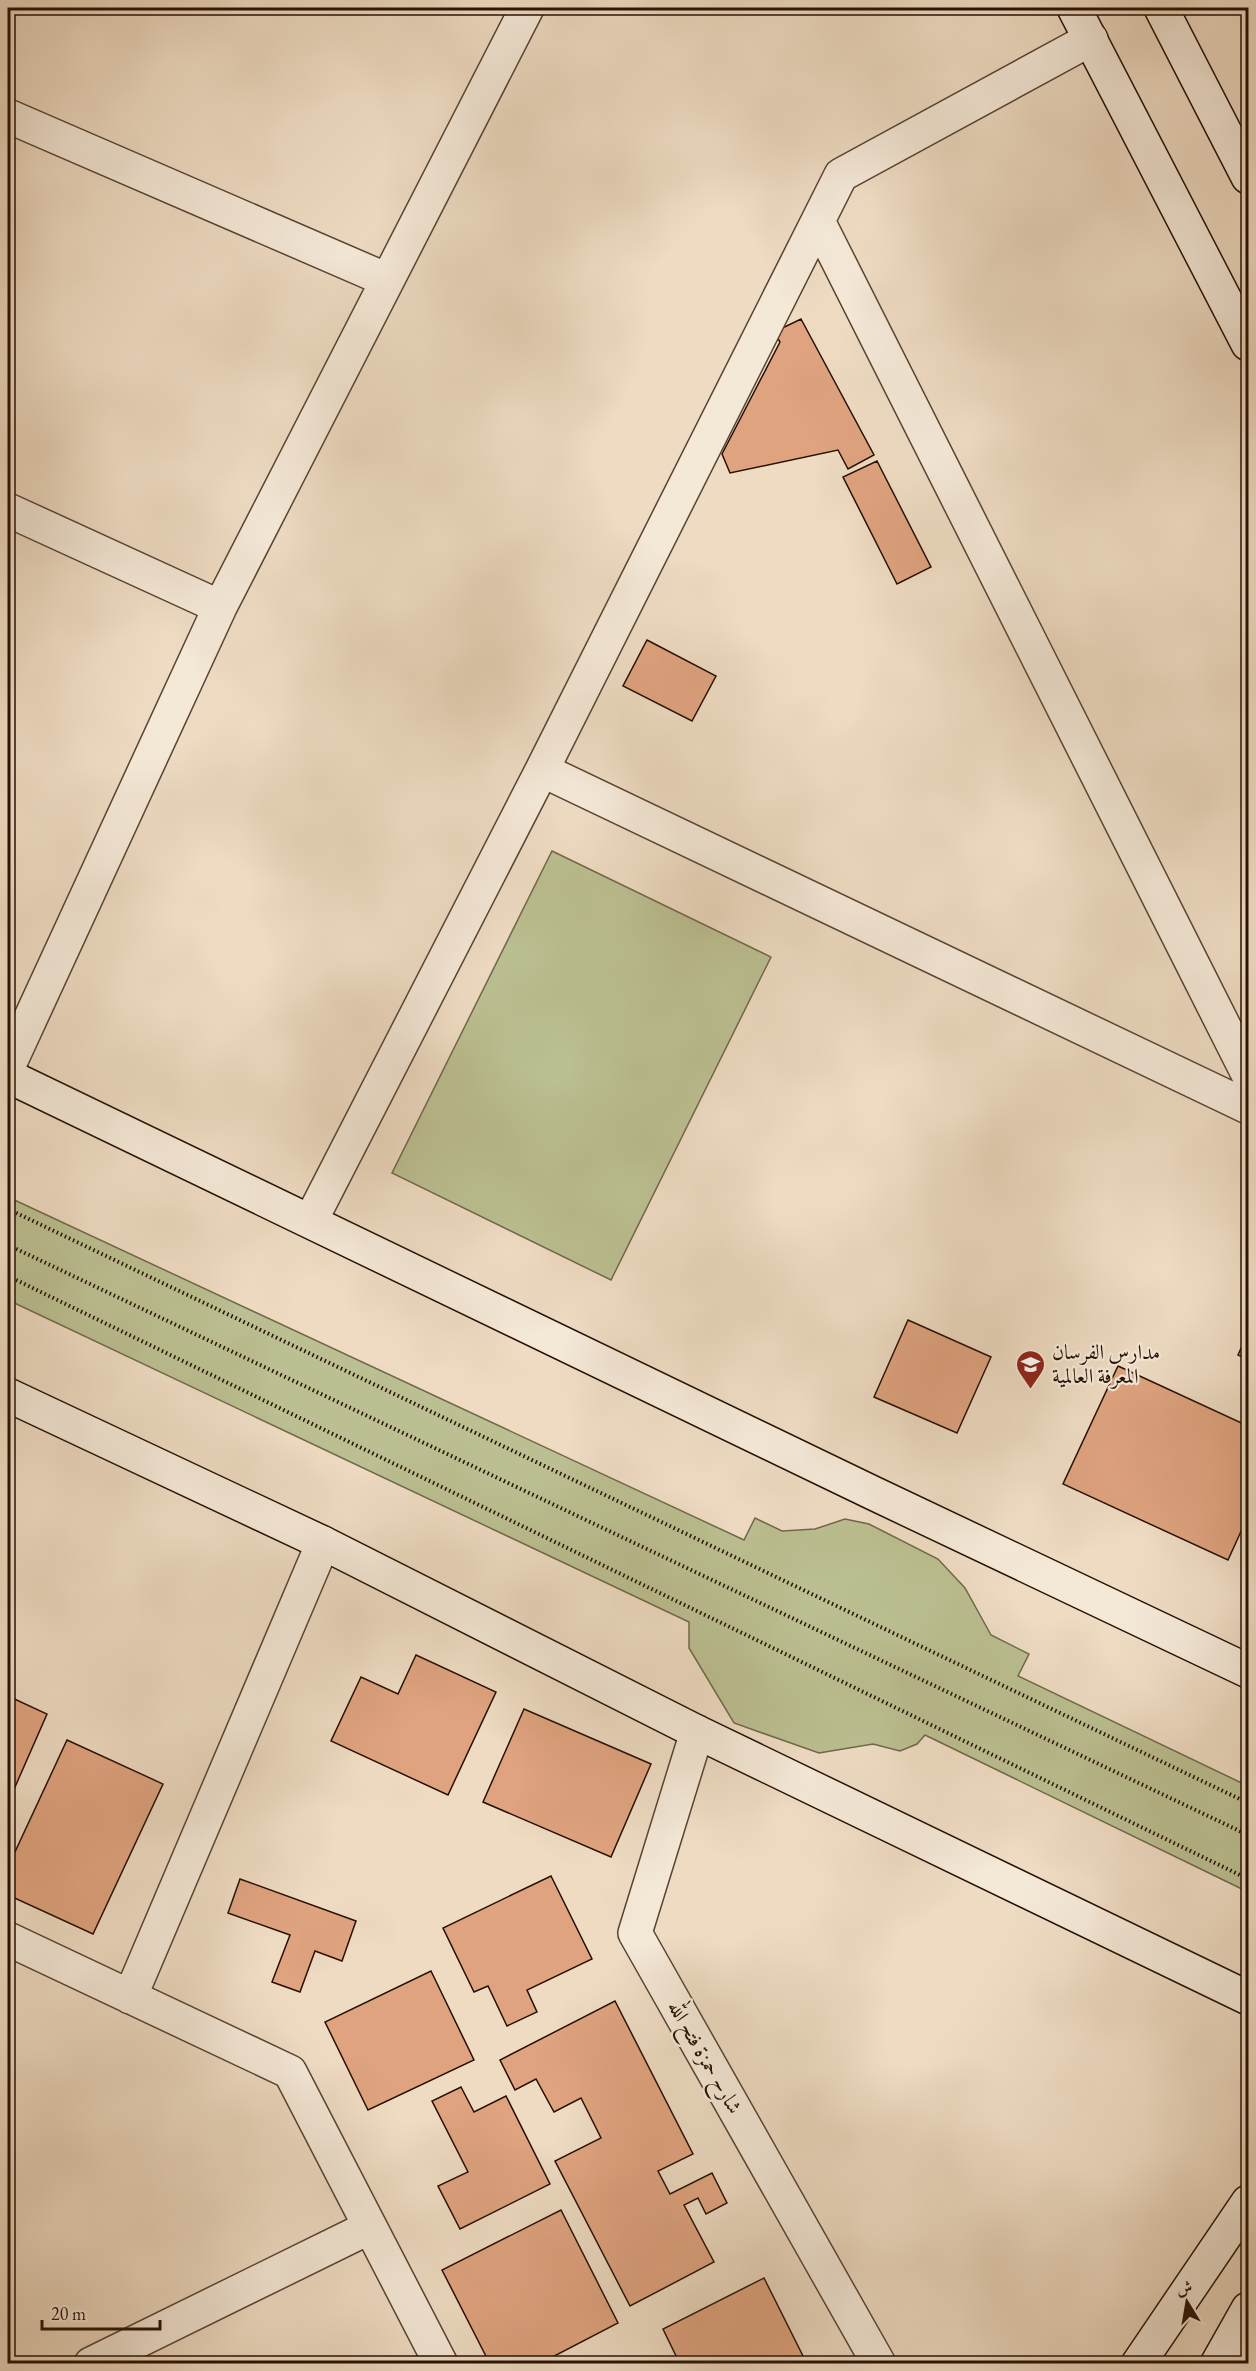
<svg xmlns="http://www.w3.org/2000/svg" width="1256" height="2371" viewBox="0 0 1256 2371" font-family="'EB Garamond',Amiri,serif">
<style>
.green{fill:#bbbf91;stroke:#70684a;stroke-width:1.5}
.building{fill:#dfa37f;stroke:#261003;stroke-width:1.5}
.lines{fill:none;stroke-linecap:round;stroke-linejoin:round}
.street-casing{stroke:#584333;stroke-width:36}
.secondary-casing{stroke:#261003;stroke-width:36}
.path{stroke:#261003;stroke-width:4;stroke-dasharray:1.5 3;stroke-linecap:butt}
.street{stroke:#f4e8d7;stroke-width:33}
.secondary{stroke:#f4e8d7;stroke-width:33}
.labels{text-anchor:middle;stroke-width:4.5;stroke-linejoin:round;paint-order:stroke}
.poi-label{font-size:21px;fill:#261003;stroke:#f4e8d7;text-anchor:start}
.street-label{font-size:21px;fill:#261003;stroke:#f4e8d7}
</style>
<rect width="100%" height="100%" fill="#eedbc2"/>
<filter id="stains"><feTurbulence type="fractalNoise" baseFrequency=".00333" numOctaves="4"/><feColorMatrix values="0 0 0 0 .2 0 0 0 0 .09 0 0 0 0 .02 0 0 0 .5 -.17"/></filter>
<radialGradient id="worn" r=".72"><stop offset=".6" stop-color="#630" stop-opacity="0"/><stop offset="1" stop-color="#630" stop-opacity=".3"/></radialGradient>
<path class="green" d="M552,851L771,957L611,1280L392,1173Z
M8,1197L744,1540L755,1518L782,1531L815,1529L845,1519L869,1524L938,1559L965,1588L991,1635L1029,1654L1018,1676L1248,1786V1892L925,1735L917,1744L900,1751L873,1744L819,1753L734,1723L689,1648V1622L8,1300Z"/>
<path class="building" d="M801,319L874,455L848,469L838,450L730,473L722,454L780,342L774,332Z
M877,461L931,567L897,584L843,477Z
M647,640L716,676L692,721L623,686Z
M908,1320L991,1357L957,1433L874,1397Z
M1248,1333V1360L1238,1355Z
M1118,1366L1248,1426V1516L1228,1560L1063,1484Z
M416,1655L496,1692L448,1795L331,1741L361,1677L398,1694Z
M8,1696L47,1714L8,1803Z
M524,1709L651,1764L611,1857L483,1802Z
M67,1740L163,1784L93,1934L8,1895V1867Z
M551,1876L592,1959L527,1990L537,2012L507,2026L488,1986L474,1992L443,1928Z
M240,1879L356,1921L342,1961L315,1951L300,1992L272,1982L290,1935L228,1913Z
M431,1971L474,2060L368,2110L325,2022Z
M615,2001L693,2154L658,2171L670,2194L712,2173L727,2203L706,2214L698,2198L684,2205L714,2262L630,2306L555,2161L601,2138L581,2098L554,2112L536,2079L515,2090L500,2060Z
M461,2087L474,2112L506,2096L550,2184L460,2229L438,2186L468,2172L432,2101Z
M561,2210L618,2323L539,2364H490L442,2270Z
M764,2278L807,2364H680L663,2329Z"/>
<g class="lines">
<defs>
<path id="street" d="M8,116L387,280
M818,221L1248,1074
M8,510L220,607
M542,770L1248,1107
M8,1067L220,607L527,8
M311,1220L542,770L841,175L1091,39
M697,1732L635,1933L879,2364
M8,1939L290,2072L441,2364
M130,1997L323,1543
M91,2364L370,2227"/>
<path id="secondary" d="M1074,8L1248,344
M1161,8L1248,177
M8,1076L873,1493L1248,1671
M8,1395L323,1543L697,1732L1248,1998
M1138,2364L1248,2202
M1217,2364L1248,2309"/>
</defs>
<use href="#street" class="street-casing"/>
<use href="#secondary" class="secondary-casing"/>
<path class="path" d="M8,1209L1248,1803
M8,1245L1248,1835
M8,1276L1248,1879"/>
<use href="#street" class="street"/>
<use href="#secondary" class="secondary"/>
</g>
<defs>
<symbol id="school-pin" viewBox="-11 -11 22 30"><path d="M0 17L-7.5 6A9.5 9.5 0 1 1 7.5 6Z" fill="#8f2418" stroke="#f4e8d7"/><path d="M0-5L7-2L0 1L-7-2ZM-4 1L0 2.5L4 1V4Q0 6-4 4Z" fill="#fff"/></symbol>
</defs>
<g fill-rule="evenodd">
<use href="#school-pin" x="1014" y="1348" width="33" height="45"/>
</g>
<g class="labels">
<g class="poi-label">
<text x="1052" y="1359">مدارس الفرسان<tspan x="1052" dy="24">المعرفة العالمية</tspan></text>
</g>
<g class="street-label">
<text transform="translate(705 2057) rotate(60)" y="7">شارح حمزة فتح الله</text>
</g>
</g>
<rect width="1256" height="2371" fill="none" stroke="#eedbc2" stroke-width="30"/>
<rect x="9" y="9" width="1238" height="2353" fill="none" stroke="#261003" stroke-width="3"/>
<rect x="15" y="15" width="1226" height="2341" fill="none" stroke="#261003" stroke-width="1.5"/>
<g transform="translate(1187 2302) rotate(349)" stroke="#f4e8d7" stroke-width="4.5" paint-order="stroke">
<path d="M0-4.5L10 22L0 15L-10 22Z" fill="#261003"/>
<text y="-9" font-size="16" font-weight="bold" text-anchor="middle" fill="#261003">ش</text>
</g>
<path d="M42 2320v9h118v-9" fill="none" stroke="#261003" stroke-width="3"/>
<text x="51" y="2320" font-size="18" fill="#261003" stroke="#f4e8d7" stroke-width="4.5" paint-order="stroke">20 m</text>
<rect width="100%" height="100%" filter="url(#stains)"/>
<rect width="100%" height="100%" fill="url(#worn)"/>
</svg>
